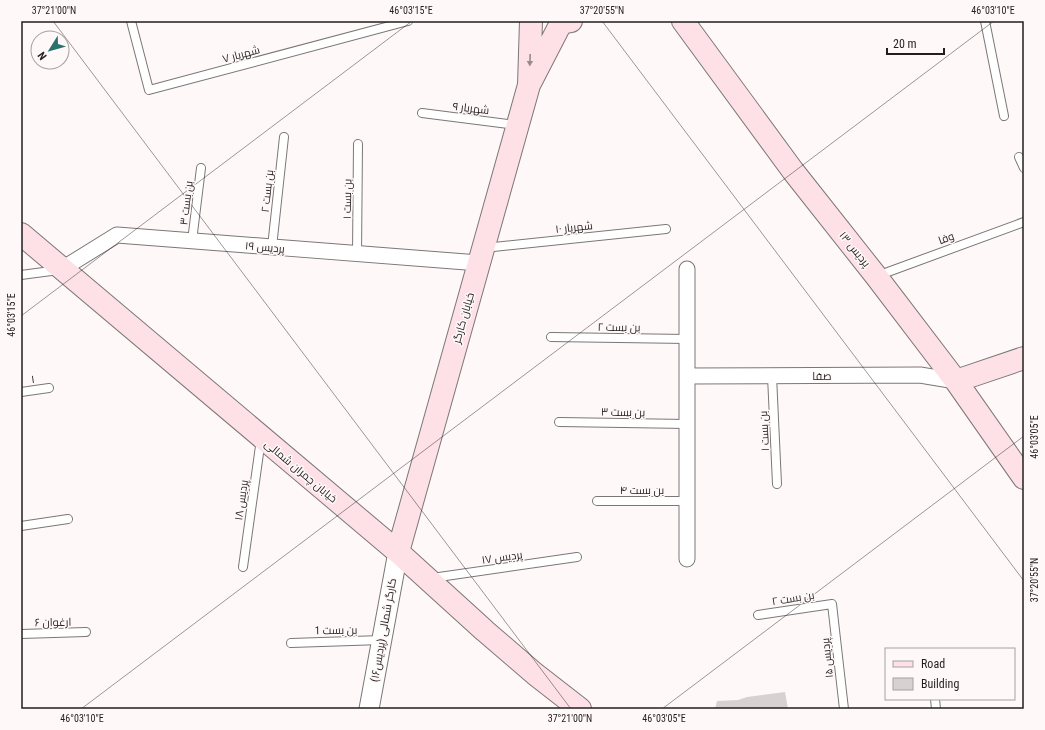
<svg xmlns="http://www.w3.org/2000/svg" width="1045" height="730" viewBox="0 0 1045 730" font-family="'Roboto Condensed',Cairo,sans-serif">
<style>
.building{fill:#d7d1d2}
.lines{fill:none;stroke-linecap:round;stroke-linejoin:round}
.service-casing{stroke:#7c7777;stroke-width:10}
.minor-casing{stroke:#7c7777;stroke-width:17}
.tertiary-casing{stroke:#7c7777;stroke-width:21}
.secondary-casing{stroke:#7c7777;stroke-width:24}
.service{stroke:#fff;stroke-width:8}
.minor{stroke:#fff;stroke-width:15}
.tertiary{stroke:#fff;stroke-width:19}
.secondary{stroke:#fde1e7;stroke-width:22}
.oneway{fill:#9a898d}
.ticks{fill:none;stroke:#211e1f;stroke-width:1;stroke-opacity:0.45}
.labels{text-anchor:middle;stroke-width:3;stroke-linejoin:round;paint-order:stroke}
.street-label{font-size:11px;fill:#211e1f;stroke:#fff8f9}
.neatline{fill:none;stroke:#211e1f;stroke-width:1.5}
.ticks-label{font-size:10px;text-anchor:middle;fill:#211e1f}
</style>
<rect width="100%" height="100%" fill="#fff8f9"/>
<path class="building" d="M785,692L788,709H715L717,701L738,700L747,697Z"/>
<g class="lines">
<defs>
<path id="service" d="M131,21L149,90L408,21
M985,21L1004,116
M422,113L516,125
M1019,157L1024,168
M192,241L201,168
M272,247L284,137
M484,248L666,229
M357,254L358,144
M21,275L59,270
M877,276L1024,222
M551,337L687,339
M772,376L777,484
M21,392L49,388
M559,422L687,424
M597,501H687
M21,526L68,519
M243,567L261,439
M432,578L577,557
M758,615L832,604L844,709
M21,634L86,632
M291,643L382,640
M935,699L936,709"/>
<path id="minor" d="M62,269L117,235L479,263
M687,269V559
M687,376L920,375L956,381"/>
<path id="tertiary" d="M369,709L398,552"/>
<path id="secondary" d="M531,21L529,85L561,23L571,21
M683,21L793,171L876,276L956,381L1024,478
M21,234L398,552L485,631L535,674L580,709
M956,381L1024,358
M398,552L529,85"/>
</defs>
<use href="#service" class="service-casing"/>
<use href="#minor" class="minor-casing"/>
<use href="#tertiary" class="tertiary-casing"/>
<use href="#secondary" class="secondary-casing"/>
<use href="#service" class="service"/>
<use href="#minor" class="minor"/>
<use href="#tertiary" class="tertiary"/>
<use href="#secondary" class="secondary"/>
</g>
<defs><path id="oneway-solid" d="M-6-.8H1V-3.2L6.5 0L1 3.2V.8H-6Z"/></defs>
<use class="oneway" href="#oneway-solid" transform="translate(530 60) rotate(92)"/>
<path class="ticks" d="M53,21L571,709M602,21L1024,581M21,316L412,21M21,707L22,709M81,709L994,21M662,709L1024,436"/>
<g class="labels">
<g class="street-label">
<text transform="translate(241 54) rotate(-15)" y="4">شهریار ۷</text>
<text transform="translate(471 108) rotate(7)" y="4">شهریار ۹</text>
<text transform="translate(267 191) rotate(-84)" y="4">بن بست ۲</text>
<text transform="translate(347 199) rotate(-89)" y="4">بن بست ۱</text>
<text transform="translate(186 203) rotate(-83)" y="4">بن بست ۳</text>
<text transform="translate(574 227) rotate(-6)" y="4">شهریار ۱۰</text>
<text transform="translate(946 238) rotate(-20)" y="4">وفا</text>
<text transform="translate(265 247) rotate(5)" y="4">پردیس ۱۹</text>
<text transform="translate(855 249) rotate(51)" y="4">پردیس ۱۳</text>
<text transform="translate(463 318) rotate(-74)" y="4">خیابان کارگر</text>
<text transform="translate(619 327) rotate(1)" y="4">بن بست ۲</text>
<text x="822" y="380">صفا</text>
<text transform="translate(33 379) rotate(-8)" y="4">۱</text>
<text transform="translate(623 412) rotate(1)" y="4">بن بست ۳</text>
<text transform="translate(764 431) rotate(-93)" y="4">بن بست ۱</text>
<text transform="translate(301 471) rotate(40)" y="4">خیابان چمران شمالی</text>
<text x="642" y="494">بن بست ۴</text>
<text transform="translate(241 500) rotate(-82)" y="4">پردیس ۱۸</text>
<text transform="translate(502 557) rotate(-8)" y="4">پردیس ۱۷</text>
<text transform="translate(793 598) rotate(-9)" y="4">بن بست ۲</text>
<text transform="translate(53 622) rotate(-1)" y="4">ارغوان ۶</text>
<text transform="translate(336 630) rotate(-1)" y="4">بن بست 1</text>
<text transform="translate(383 630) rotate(-80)" y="4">کارگر شمالی (پردیس۱۶)</text>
<text transform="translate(827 658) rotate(-96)" y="4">پردیس ۱۵</text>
</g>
</g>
<rect width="1045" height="730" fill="none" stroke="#fff8f9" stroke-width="44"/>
<rect x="885" y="648" width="130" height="52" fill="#fff8f9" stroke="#a6a1a2"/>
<rect x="893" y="661" width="20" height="6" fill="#fde1e7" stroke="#a6a1a2"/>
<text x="921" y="668" font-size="12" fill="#211e1f">Road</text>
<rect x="893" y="678" width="20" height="12" fill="#d7d1d2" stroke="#a6a1a2"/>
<text x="921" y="688" font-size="12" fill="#211e1f">Building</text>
<g transform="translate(50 50) rotate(233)"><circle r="19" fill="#fff8f9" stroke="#a6a1a2"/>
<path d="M0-3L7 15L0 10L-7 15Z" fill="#2a726c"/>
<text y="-6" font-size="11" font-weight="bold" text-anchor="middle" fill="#211e1f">N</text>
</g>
<path d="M887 48v6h57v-6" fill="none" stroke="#211e1f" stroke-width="2"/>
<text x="893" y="48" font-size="12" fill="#211e1f" stroke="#fff8f9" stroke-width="3" paint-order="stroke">20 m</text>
<rect x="22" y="22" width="1001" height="686" class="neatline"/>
<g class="ticks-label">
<text x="54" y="14">37°21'00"N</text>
<text x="411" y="14">46°03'15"E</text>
<text x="602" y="14">37°20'55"N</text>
<text x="993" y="14">46°03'10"E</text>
<text transform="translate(11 315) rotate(-90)" y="4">46°03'15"E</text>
<text transform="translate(1034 437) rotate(-90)" y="4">46°03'05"E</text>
<text transform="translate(1034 580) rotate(-90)" y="4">37°20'55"N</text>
<text x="82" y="722">46°03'10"E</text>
<text x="570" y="722">37°21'00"N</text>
<text x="664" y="722">46°03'05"E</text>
</g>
</svg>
